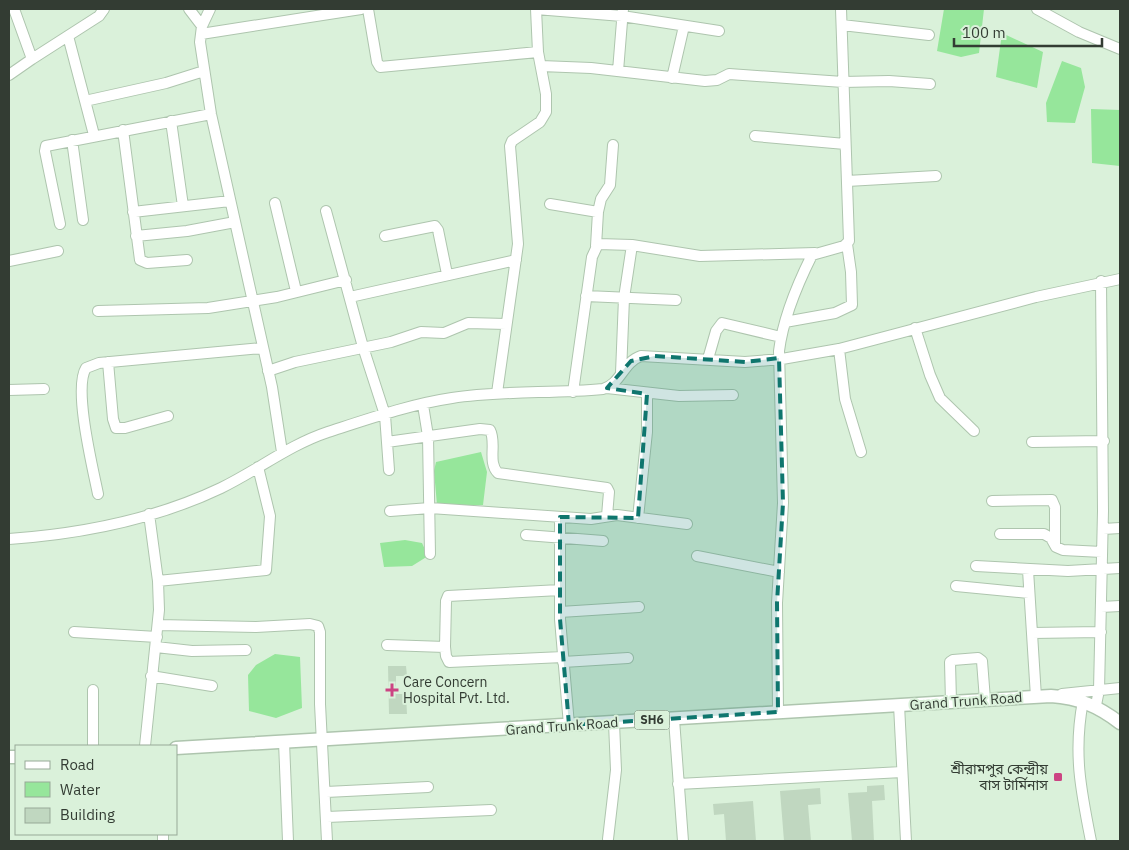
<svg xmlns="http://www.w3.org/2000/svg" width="1129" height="850" viewBox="0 0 1129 850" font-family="'IBM Plex Sans','Noto Sans Bengali',sans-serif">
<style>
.water{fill:#96e69b}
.building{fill:#c0d7c0}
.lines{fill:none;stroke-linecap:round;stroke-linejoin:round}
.minor-casing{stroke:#aec5ae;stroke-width:12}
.major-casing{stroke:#aec5ae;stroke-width:15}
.minor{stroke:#fff;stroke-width:10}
.major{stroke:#fff;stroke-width:12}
.marked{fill:#0f766e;fill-opacity:0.2;stroke:#0f766e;stroke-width:4;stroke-dasharray:10 6;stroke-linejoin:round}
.poi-dot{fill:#cc4483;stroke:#daf1da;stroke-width:2}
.labels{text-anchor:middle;stroke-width:4;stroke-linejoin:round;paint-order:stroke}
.shield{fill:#daf1da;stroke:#657265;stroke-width:1}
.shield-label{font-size:12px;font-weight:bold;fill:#333c33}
.poi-label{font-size:14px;fill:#333c33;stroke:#daf1da;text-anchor:start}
.street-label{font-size:14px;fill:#333c33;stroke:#daf1da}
</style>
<rect width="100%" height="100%" fill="#daf1da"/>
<path class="water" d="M944,9H984L979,53L961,57L937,51Z
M1002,33L1043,52L1037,88L996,77Z
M1062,61L1081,68L1085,87L1075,123L1047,122L1046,103Z
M1091,109L1120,110V166L1092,163Z
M481,452L487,472L483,505H437L434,471L436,462Z
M405,540L422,543L428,556L412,566L384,567L380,543Z
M275,654L300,657L302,708L276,718L249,711L248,675L256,665Z"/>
<path class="building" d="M388,666H406L407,676H396V694H406L407,714H389Z
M884,785L885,800L872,801L874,841H852L848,793L867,792V786Z
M820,788L821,804L808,805L811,841H784L780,791Z
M753,801L756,841H726L724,814L714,815L713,804Z"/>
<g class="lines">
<defs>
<path id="minor" d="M189,9L202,26
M210,9L202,26L200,42L211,114L272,387L282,452
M368,9L377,62L380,67L538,52
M536,9L622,16L719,31
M1037,9L1079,32L1120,49
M842,25L929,35
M201,34L361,9
M68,36L94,135
M32,59L99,16L104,9
M541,66L591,68L705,81L717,80L729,74L843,82L889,81L930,84
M618,71L623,9
M9,75L32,59L14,9
M672,78L684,26
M85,101L166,83L204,71
M171,121L183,206
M123,130L140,260L147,263L187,260
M755,136L845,144
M72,140L83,220
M847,181L936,176
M275,203L296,291
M550,204L598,212L596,246
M326,211L363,347L385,415L389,470
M133,212L230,201
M598,212L601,199L610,185L613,145
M60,224L45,151L46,146L211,114
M136,236L187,231L235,222
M385,236L435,226L438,230L447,274
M9,261L58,251
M586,296L676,300
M350,297L516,260
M98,311L208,308L277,297L346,280
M785,322L835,313L852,305L851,272L847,244
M915,328L930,375L940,398L974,431
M839,349L845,399L861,452
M708,359L716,331L722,323L781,337
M108,362L113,419L116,428H125L168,416
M268,371L295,362L391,342L421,332L444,333L468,323L506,324
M621,373L624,298L632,245
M607,388L679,396L733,395
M9,390L44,389
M573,392L592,257L598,244L632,245L700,256L815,253
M497,393L518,244L510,146L512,141L540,122L546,112V94L538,52L536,9
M423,405L428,436L430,554
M387,442L480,429L490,430C497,443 487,462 498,473L607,488L609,492L607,516
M1032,442L1104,441
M98,494C93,469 73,388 86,368L99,363L262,348
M992,501L1052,500L1055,507V544
M390,511L430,508L591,519L617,515L687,524
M560,517V619L569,725
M638,518L647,432V394
M1103,529L1120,528
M1000,534H1044L1051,538L1056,547L1063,550L1102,552
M526,535L603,541
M9,539C80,534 156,519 221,488C258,470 289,445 328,432C368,419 411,404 452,398C502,390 553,394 603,389C621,384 623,362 641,356L745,362L782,359L839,349L1036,297L1120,279
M697,556L779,572
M976,566L1068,571L1120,568
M1028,570L1036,697
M158,581L266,570L270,516L258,467
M956,586L1029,593
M1101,607L1120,606
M560,612L639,607
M158,625L256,627L310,624L318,626L320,632V704L327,841
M74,632L157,637
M1032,633L1101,632
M387,645L445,647L446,601L448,596L560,590
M156,647L192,651L246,650
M445,647L446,656L449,662L563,657
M563,662L628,658
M151,676L212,686
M1062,694L1120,688
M1083,701C1073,753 1081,791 1091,841
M951,702L950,662L953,660L978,658L982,661L985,700
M899,705L906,841
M1096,705L1099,690L1103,511L1101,281
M778,712L777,603L783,503L779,351C783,318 797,285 812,255L844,246L849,241L841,9
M674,719L683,841
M284,742L288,841
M93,746V690
M145,746L159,610L158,581L149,514
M678,784L902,772
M326,792L428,787
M327,817L491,810
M163,834V841
M608,839L616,770L614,723"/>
<path id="major" d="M176,748L1051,696C1079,698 1098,706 1120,723
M9,757H16"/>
</defs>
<use href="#minor" class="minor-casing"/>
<use href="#major" class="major-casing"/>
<use href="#minor" class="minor"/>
<use href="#major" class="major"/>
</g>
<path class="marked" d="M655,356L745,362L779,358L783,503L777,603L778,712L569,725L560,619V517L638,518L647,394L607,388L631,361Z"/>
<g class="poi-dot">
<path d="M389.5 682.5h5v5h5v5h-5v5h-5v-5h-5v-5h5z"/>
<rect x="1053" y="772" width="10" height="10" rx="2.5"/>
</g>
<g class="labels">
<rect class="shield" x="634.5" y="710.5" width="35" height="19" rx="4"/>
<g class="shield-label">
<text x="652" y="724">SH6</text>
</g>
<g class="poi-label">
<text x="403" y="687">Care Concern<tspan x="403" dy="16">Hospital Pvt. Ltd.</tspan></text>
<text x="1048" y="774" text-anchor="end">শ্রীরামপুর কেন্দ্রীয়<tspan x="1048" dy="16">বাস টার্মিনাস</tspan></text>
</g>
<g class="street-label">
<text transform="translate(966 701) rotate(-4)" y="5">Grand Trunk Road</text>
<text transform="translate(562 726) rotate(-4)" y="5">Grand Trunk Road</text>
</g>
</g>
<rect width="1129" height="850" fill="none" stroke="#333c33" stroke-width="20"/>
<rect x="15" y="745" width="162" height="90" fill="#daf1da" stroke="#97a997"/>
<rect x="25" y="761" width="25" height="8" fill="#ffffff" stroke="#97a997"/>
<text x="60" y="770" font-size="15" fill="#333c33">Road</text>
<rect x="25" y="782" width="25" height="15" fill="#96e69b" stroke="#97a997"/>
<text x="60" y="795" font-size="15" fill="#333c33">Water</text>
<rect x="25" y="808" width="25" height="15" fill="#c0d7c0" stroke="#97a997"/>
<text x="60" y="820" font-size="15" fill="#333c33">Building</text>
<path d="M954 38v8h148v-8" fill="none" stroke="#333c33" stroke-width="2.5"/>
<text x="962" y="38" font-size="15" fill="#333c33" stroke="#daf1da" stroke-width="4" paint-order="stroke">100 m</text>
</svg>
